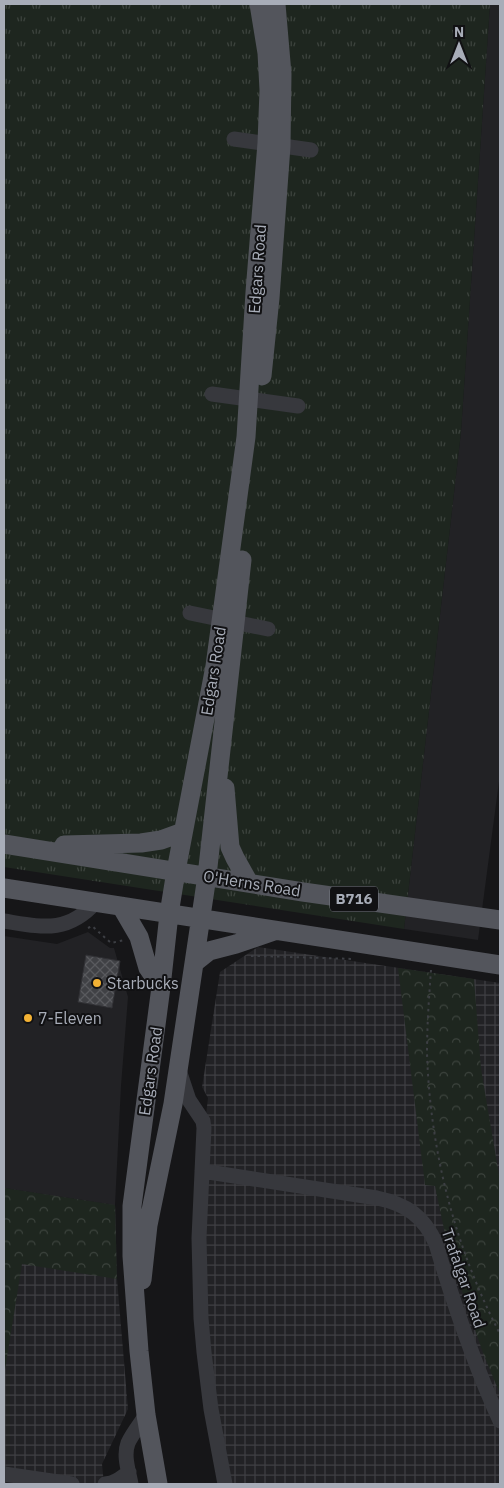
<svg xmlns="http://www.w3.org/2000/svg" width="504" height="1488" viewBox="0 0 504 1488" font-family="'IBM Plex Sans',sans-serif">
<style>
.built{fill:#222225}
.industrial{fill:url(#industrial-grid)}
.grass{fill:url(#grass-tufts)}
.park{fill:url(#park-crowns)}
.building{fill:url(#building-cross-hatch);stroke:#303034}
.lines{fill:none;stroke-linecap:round;stroke-linejoin:round}
.path{stroke:#3d3f44;stroke-width:2;stroke-dasharray:2.5 4;stroke-linecap:butt}
.minor{stroke:#37383d;stroke-width:15}
.major{stroke:#53555c;stroke-width:19}
.poi-dot{fill:#f2b134;stroke:#111113;stroke-width:2}
.labels{text-anchor:middle;stroke-width:4;stroke-linejoin:round;paint-order:stroke}
.shield{fill:#111113;stroke:#7b7e86;stroke-width:1}
.shield-label{font-size:15px;font-weight:bold;fill:#a8adb8}
.street-label{font-size:16px;fill:#a8adb8;stroke:#111113}
.poi-label{font-size:16px;fill:#a8adb8;stroke:#111113;text-anchor:start}
</style>
<defs>
<pattern id="industrial-grid" width="8" height="8" patternUnits="userSpaceOnUse" patternTransform="scale(1.25)"><rect width="8" height="8" fill="#222225"/><path d="M0 4h8M4 0v8" fill="none" stroke="#3f3f43"/></pattern>
<pattern id="grass-tufts" width="24" height="20" patternUnits="userSpaceOnUse" patternTransform="scale(1.25)"><rect width="24" height="20" fill="#1e261f"/><path d="M3 7l-1-3M5 7V3M7 7l1-3M15 17l-1-3M17 17v-4M19 17l1-3" fill="none" stroke="#3c433d"/></pattern>
<pattern id="park-crowns" width="20" height="18" patternUnits="userSpaceOnUse" patternTransform="scale(1.25)"><rect width="20" height="18" fill="#1e261f"/><path d="M2 6a3 3 0 1 1 6 0M12 15a3 3 0 1 1 6 0" fill="none" stroke="#3c433d"/></pattern>
<pattern id="building-cross-hatch" width="8" height="8" patternUnits="userSpaceOnUse" patternTransform="scale(1.25)"><rect width="8" height="8" fill="#404145"/><path d="M0 0l8 8M0 8l8-8" fill="none" stroke="#595a5e"/></pattern>
</defs>
<rect width="100%" height="100%" fill="#161618"/>
<path class="built" d="M490,4H500V774L478,940L404,929L461,432Z
M88,932L110,948H114L128,997L121,1086L115,1205L4,1188V936L57,944Z"/>
<path class="industrial" d="M258,947L500,983V1484H219L192,1236L208,1098L202,1087L220,972Z
M4,1188L115,1205L117,1279L128,1409L102,1464L104,1484H4Z"/>
<path class="grass" d="M4,4H490L461,432L404,929L4,867Z"/>
<path class="park" d="M398,968L474,979L481,1069L500,1181V1394L483,1353L449,1253L435,1186L425,1185Z
M4,1188L115,1205L117,1279L22,1264L4,1376Z"/>
<path class="building" d="M86,955L120,961L112,1008L78,1002Z"/>
<g class="lines">
<path class="path" d="M88,928L92,926L111,943L124,940
M251,956H260L354,959
M431,970C429,997 427,1025 427,1053C430,1151 455,1247 500,1334"/>
<path class="minor" d="M234,139L311,150
M212,394L298,406
M190,613L268,629
M4,921C42,927 67,934 96,902
M179,1070L189,1100L203,1121L204,1128L199,1238L201,1318L204,1352L211,1409L225,1484
M202,1171L377,1198C406,1204 424,1216 436,1244C454,1305 474,1364 500,1421
M4,1474L72,1484
M105,1484C115,1483 121,1478 129,1472
M131,1484C129,1472 123,1456 128,1443C132,1434 140,1424 146,1415"/>
<path class="major" d="M262,376L270,298L281,146L282,74L276,4
M225,788L230,847L235,858L249,883
M4,844L303,892L500,920
M64,845L141,843L161,840L183,832
M4,888L500,965
M121,906L139,937L148,968L161,987
M194,963L209,951L236,944L274,931
M142,1280L148,1225L173,1104L207,876L242,560
M158,1484L146,1415L139,1351L132,1256V1206L161,987L169,914L176,871L215,666L246,437L255,292L267,143L269,90L267,53L259,4"/>
</g>
<g class="poi-dot">
<circle cx="97" cy="983" r="5"/>
<circle cx="28" cy="1018" r="5"/>
</g>
<g class="labels">
<rect class="shield" x="330" y="886.5" width="48" height="25" rx="4"/>
<g class="shield-label">
<text x="354" y="904">B716</text>
</g>
<g class="street-label">
<text transform="translate(257 269) rotate(-86)" y="6">Edgars Road</text>
<text transform="translate(213 671) rotate(-81)" y="6">Edgars Road</text>
<text transform="translate(252 883) rotate(9)" y="6">O'Herns Road</text>
<text transform="translate(150 1071) rotate(-82)" y="6">Edgars Road</text>
<text transform="translate(464 1278) rotate(71)" y="6">Trafalgar Road</text>
</g>
<g class="poi-label">
<text x="107" y="989">Starbucks</text>
<text x="38" y="1024">7-Eleven</text>
</g>
</g>
<rect width="504" height="1488" fill="none" stroke="#a8adb8" stroke-width="10"/>
<g transform="translate(459 45)" stroke="#111113" stroke-width="4" paint-order="stroke">
<path d="M0-4L9 19L0 12L-9 19Z" fill="#a8adb8"/>
<text y="-8" font-size="14" font-weight="bold" text-anchor="middle" fill="#a8adb8">N</text>
</g>
</svg>
